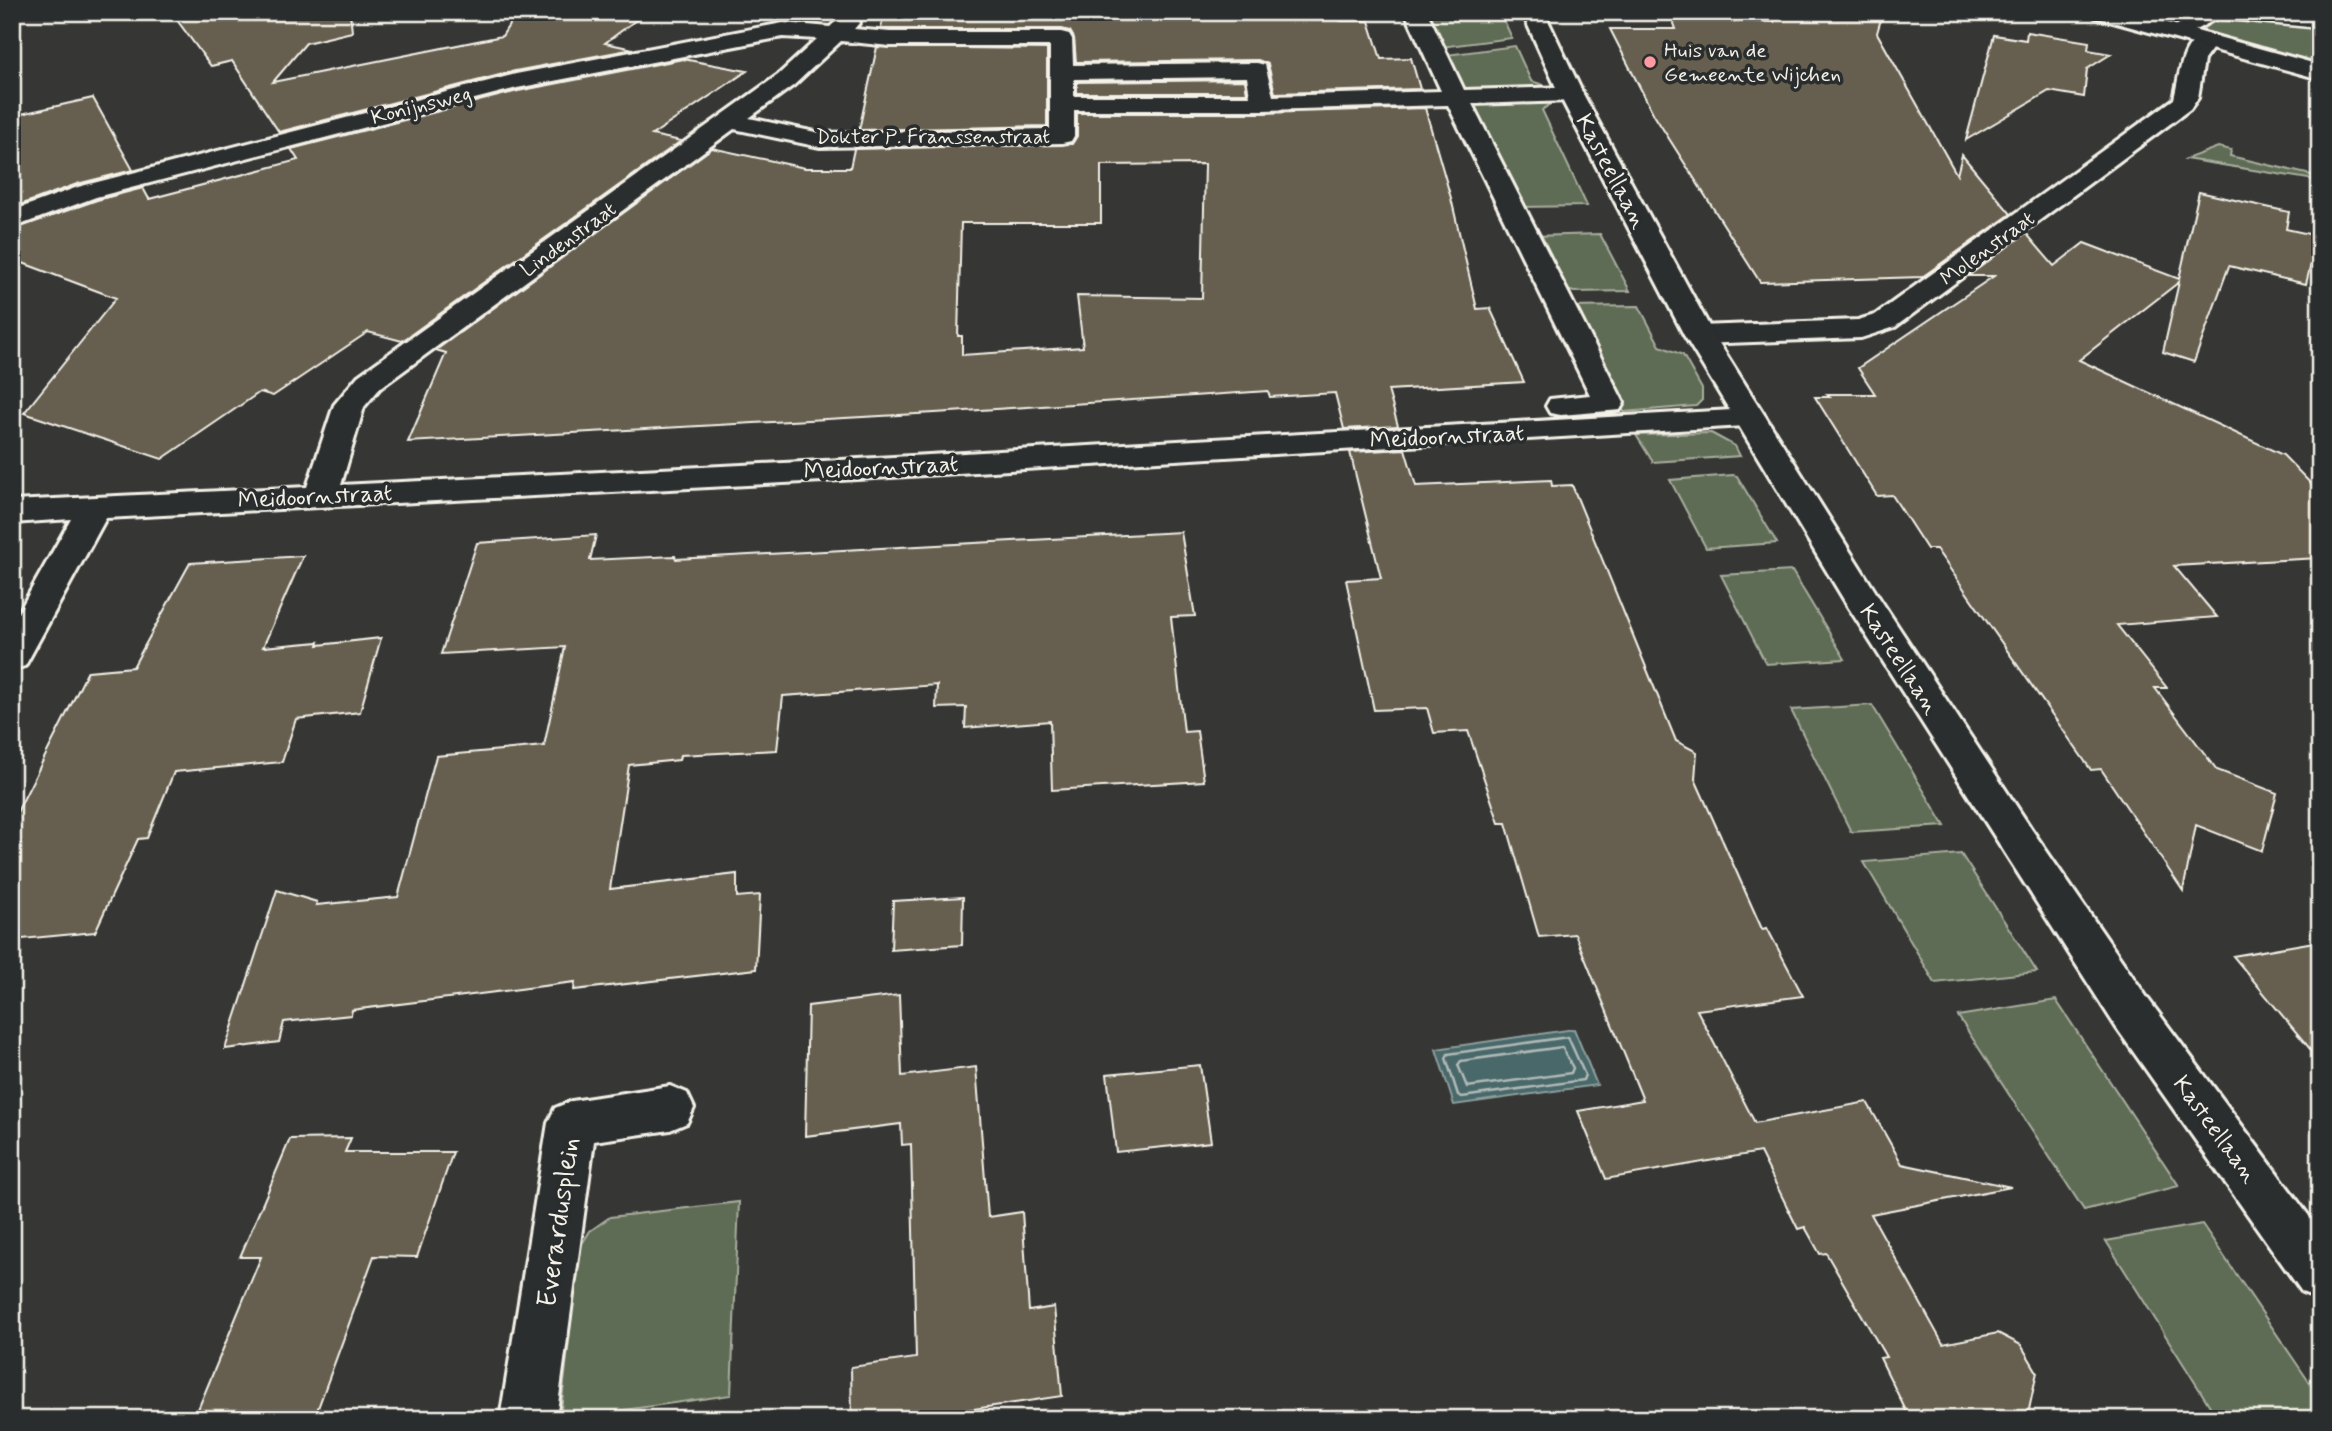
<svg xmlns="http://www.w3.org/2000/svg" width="2332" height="1431" viewBox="0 0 2332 1431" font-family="Mynerve,sans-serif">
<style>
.green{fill:#5e6c54;stroke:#a9ae9e;stroke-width:2}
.water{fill:#4a686b;stroke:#8e9f9d;stroke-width:2}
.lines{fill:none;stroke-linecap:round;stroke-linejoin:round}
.shore{stroke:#b0bab6;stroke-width:2.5}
.building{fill:#665f4f;stroke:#f4f1e8;stroke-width:2;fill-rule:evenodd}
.lane-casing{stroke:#f4f1e8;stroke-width:5}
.street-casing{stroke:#f4f1e8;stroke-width:6}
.secondary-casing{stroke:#f4f1e8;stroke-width:6}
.lane{fill:#2a2d2e;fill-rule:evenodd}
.street{fill:#2a2d2e;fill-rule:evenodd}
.secondary{fill:#2a2d2e;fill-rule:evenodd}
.poi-dot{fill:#ff9aa2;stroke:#2a2d2e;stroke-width:2.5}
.labels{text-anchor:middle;stroke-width:7;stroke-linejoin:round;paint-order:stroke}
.far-poi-label{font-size:21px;fill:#f4f1e8;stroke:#2a2d2e;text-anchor:start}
.far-street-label{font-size:21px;fill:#f4f1e8;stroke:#2a2d2e}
.street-label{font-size:24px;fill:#f4f1e8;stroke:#2a2d2e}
.near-street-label{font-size:28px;fill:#f4f1e8;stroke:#2a2d2e}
</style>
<rect width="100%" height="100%" fill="#363735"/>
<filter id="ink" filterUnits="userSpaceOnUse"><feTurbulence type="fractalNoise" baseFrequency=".0143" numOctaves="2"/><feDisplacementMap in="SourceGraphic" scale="14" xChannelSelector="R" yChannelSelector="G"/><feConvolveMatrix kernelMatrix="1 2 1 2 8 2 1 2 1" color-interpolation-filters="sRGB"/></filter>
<g filter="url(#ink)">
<path class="green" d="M1425,12H1500L1512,38L1441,47Z
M2243,18L2320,24V63L2257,47L2202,30L2214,20Z
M1515,46L1531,81L1544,85L1546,88L1464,92L1446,55Z
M1550,99L1552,103L1542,110L1587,206L1519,207L1465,101Z
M2218,147L2231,150L2230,156L2320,177V194H2317L2315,180L2186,159Z
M1600,234L1630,291L1574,292L1559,288L1533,236Z
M1639,306L1660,346L1683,355L1702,389V400L1696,406L1624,412L1568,307Z
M1711,433L1735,446L1740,456L1653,462L1636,435Z
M1733,475L1737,476L1777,543L1706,548L1670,480Z
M1792,571L1845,659L1766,664L1721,575Z
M1872,705L1945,826L1851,832L1791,710Z
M1961,854L2037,972L1935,983L1864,862Z
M2056,1000L2179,1186L2084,1210L1958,1016Z
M739,1202L731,1395L560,1419L577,1268L580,1247L590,1231L610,1217Z
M2202,1224L2320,1398V1419H2218L2106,1241Z"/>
<path class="water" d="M1574,1029L1597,1085L1454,1105L1436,1049Z"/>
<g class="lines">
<path class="shore" d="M1568,1037L1585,1075L1583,1080L1462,1097L1458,1095L1446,1058L1448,1054Z
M1562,1047L1573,1068L1571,1073L1467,1087L1458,1065L1461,1061Z"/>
</g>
<path class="building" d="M171,12H350L352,32L306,43L273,82L502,36L516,14L647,12L605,43L633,49L515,71L279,132L232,61L211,66Z
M1014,12H1311L1342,21H1369L1381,59L1411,58L1420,89L1275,93L1268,64L1258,60L1076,62L1074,38L1070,31L1062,29H881L883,17Z
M1776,12H1883L1877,33L1957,175L1962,155L2011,214L1922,277L1760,282L1654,115L1610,29H1676L1672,18L1774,22Z
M2027,32L2089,42L2088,50L2111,54L2087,69L2084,97L2049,91L1966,140L1994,35L2026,40Z
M877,47L1047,49V126L859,130Z
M683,59L747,71L652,135L681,141L402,341L368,332L273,396L260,392L162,459L24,413L116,298L12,259V230L97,200L143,188L149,199L298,160L291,149L518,91Z
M1245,80L1247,93H1077V82Z
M93,98L133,170L77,184L12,208V116Z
M1425,108L1451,198L1477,309L1490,308L1524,382L1388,390L1398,426L1344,429L1335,393L1270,397L1268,391L935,413L408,442L446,353L436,350L712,148L805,168H850L854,149L1072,144L1077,136V113H1263ZM1205,164L1202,298L1077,296L1083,347L962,355V336H958L961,223H1101V165Z
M2199,192L2289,212L2286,229L2318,236L2306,284L2229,266L2194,362L2163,352L2179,282L2079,360L2283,455L2320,493V558L2174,566L2217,617L2117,625L2167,688H2155L2217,770L2277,793L2262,851L2196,825L2183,891L2101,769L2091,770L1936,549H1927L1892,495L1877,496L1815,397H1830L1827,394H1875L1858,368L1994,276H1968L2026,233L2054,266L2084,243L2179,279Z
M1405,449L1416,486L1551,480L1552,486L1572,485L1676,741L1697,752L1695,779L1762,929L1767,928L1803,996L1697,1010L1755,1123L1867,1102L1902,1164L2011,1187L1871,1214L1943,1344L1998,1333L2021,1345L2037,1372L2027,1419H1910L1880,1358L1886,1357L1826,1253L1820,1254L1805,1227L1798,1229L1760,1152L1606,1179L1578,1111L1643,1100L1575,934L1539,937L1506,823H1499L1468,731L1434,733L1427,708L1374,710L1346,580L1381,578L1350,452Z
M1181,532L1195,616L1171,617L1184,732L1197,731L1204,781L1052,790L1050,721L965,728L966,707L936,708L937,685L783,696L777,750L680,755L679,760L629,765L610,889L737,874V897L760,895L756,969L574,990L575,982L352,1010L351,1015L284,1022L279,1042L225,1049L277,890L317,902L316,905L398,897L436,756L544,746L565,647L441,654L477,543L596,535L590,560L675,556L676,559Z
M303,556L263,647L319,642L318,645L381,638L360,712L296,719L282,762L174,772L147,838L138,839L95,932L12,940V822L88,671L133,667L190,563Z
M963,897L962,945L891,950L893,901Z
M2320,941V1061L2233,956Z
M899,995L902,1076L976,1067L988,1217L1022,1212L1029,1311L1054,1307L1062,1396L906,1419H852L851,1367L916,1358L911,1144L902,1145L901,1124L805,1136L808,1006Z
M1200,1065L1211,1142L1116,1152L1107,1074Z
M351,1138L345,1152H453L417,1257L374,1256L314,1419H194L261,1257H240L290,1139Z"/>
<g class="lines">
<defs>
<path id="lane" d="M2197,12H2284L2320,16V28L2218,18L2184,36H2170L2167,32Z"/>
<path id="street" d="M1405,12H1427L1464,90L1571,87L1579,89L1583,94L1579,99L1571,101L1472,104L1624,403L1620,410L1561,415L1550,413L1546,406L1550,399L1590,395L1448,105L1263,110H1074V136L1071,141L1062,143L820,147L734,129L380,388L364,407L341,485L823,461L1750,409L1761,411L1766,418L1761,425L823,481L106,518L25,666L12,670V624L71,519L12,523V501L307,487L334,405L358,376L778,75L817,39L783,37L517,88L96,197L12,228V211L78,187L516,74L783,23L830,27C839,19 844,14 857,17L860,22L854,29L890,32H1061L1069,34L1072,39L1073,65L1257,63L1265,65L1273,96L1441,91ZM841,41L890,46H1050V129L820,133L749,118L794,85ZM1247,77L1250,96H1074V79Z
M2207,34L2215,36L2218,41L2204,60L2198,98L2190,109L1895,327L1861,338L1699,344L1689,341L1684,335L1689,329L1699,326L1858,320L1875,315L2174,99C2180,77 2180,41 2207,34Z
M670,1086L687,1093L694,1108L687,1123L670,1130L594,1141L556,1419H500L548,1123L555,1108L572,1101Z"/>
<path id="secondary" d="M1522,12H1544L1583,94L1714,335L1880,599L2032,830L2148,999L2320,1231V1299L2302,1292L2116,1027L1849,608L1684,335L1559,94Z
M2092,12H2128L2320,65V79L2095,17Z"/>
</defs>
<use href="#lane" class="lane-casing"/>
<use href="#street" class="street-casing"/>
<use href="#secondary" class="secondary-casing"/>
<use href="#lane" class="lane"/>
<use href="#street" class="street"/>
<use href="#secondary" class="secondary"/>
</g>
</g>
<circle class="poi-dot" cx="1650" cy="62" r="7"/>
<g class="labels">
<g class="far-poi-label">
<text x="1664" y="57">Huis van de<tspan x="1664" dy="24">Gemeente Wijchen</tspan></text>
</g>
<g class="far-street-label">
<text transform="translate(421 105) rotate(-14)" y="7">Konijnsweg</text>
<text x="933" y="143">Dokter P. Franssenstraat</text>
<text transform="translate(568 239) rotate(-36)" y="7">Lindenstraat</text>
<text transform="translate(1987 248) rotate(-36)" y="7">Molenstraat</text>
</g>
<g class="street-label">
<text transform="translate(1612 171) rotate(62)" y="8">Kasteellaan</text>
<text transform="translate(1447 436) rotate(-3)" y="8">Meidoornstraat</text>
<text transform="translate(881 467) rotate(-3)" y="8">Meidoornstraat</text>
<text transform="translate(315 496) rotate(-3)" y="8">Meidoornstraat</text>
<text transform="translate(1900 659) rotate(57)" y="8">Kasteellaan</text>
<text transform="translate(2216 1129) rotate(54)" y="8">Kasteellaan</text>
</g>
<g class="near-street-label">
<text transform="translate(557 1222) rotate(-82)" y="10">Everardusplein</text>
</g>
</g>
<rect width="2332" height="1431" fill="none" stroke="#2a2d2e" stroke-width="42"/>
<rect x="21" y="21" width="2290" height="1389" fill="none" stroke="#f4f1e8" stroke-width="2.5" filter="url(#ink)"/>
</svg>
